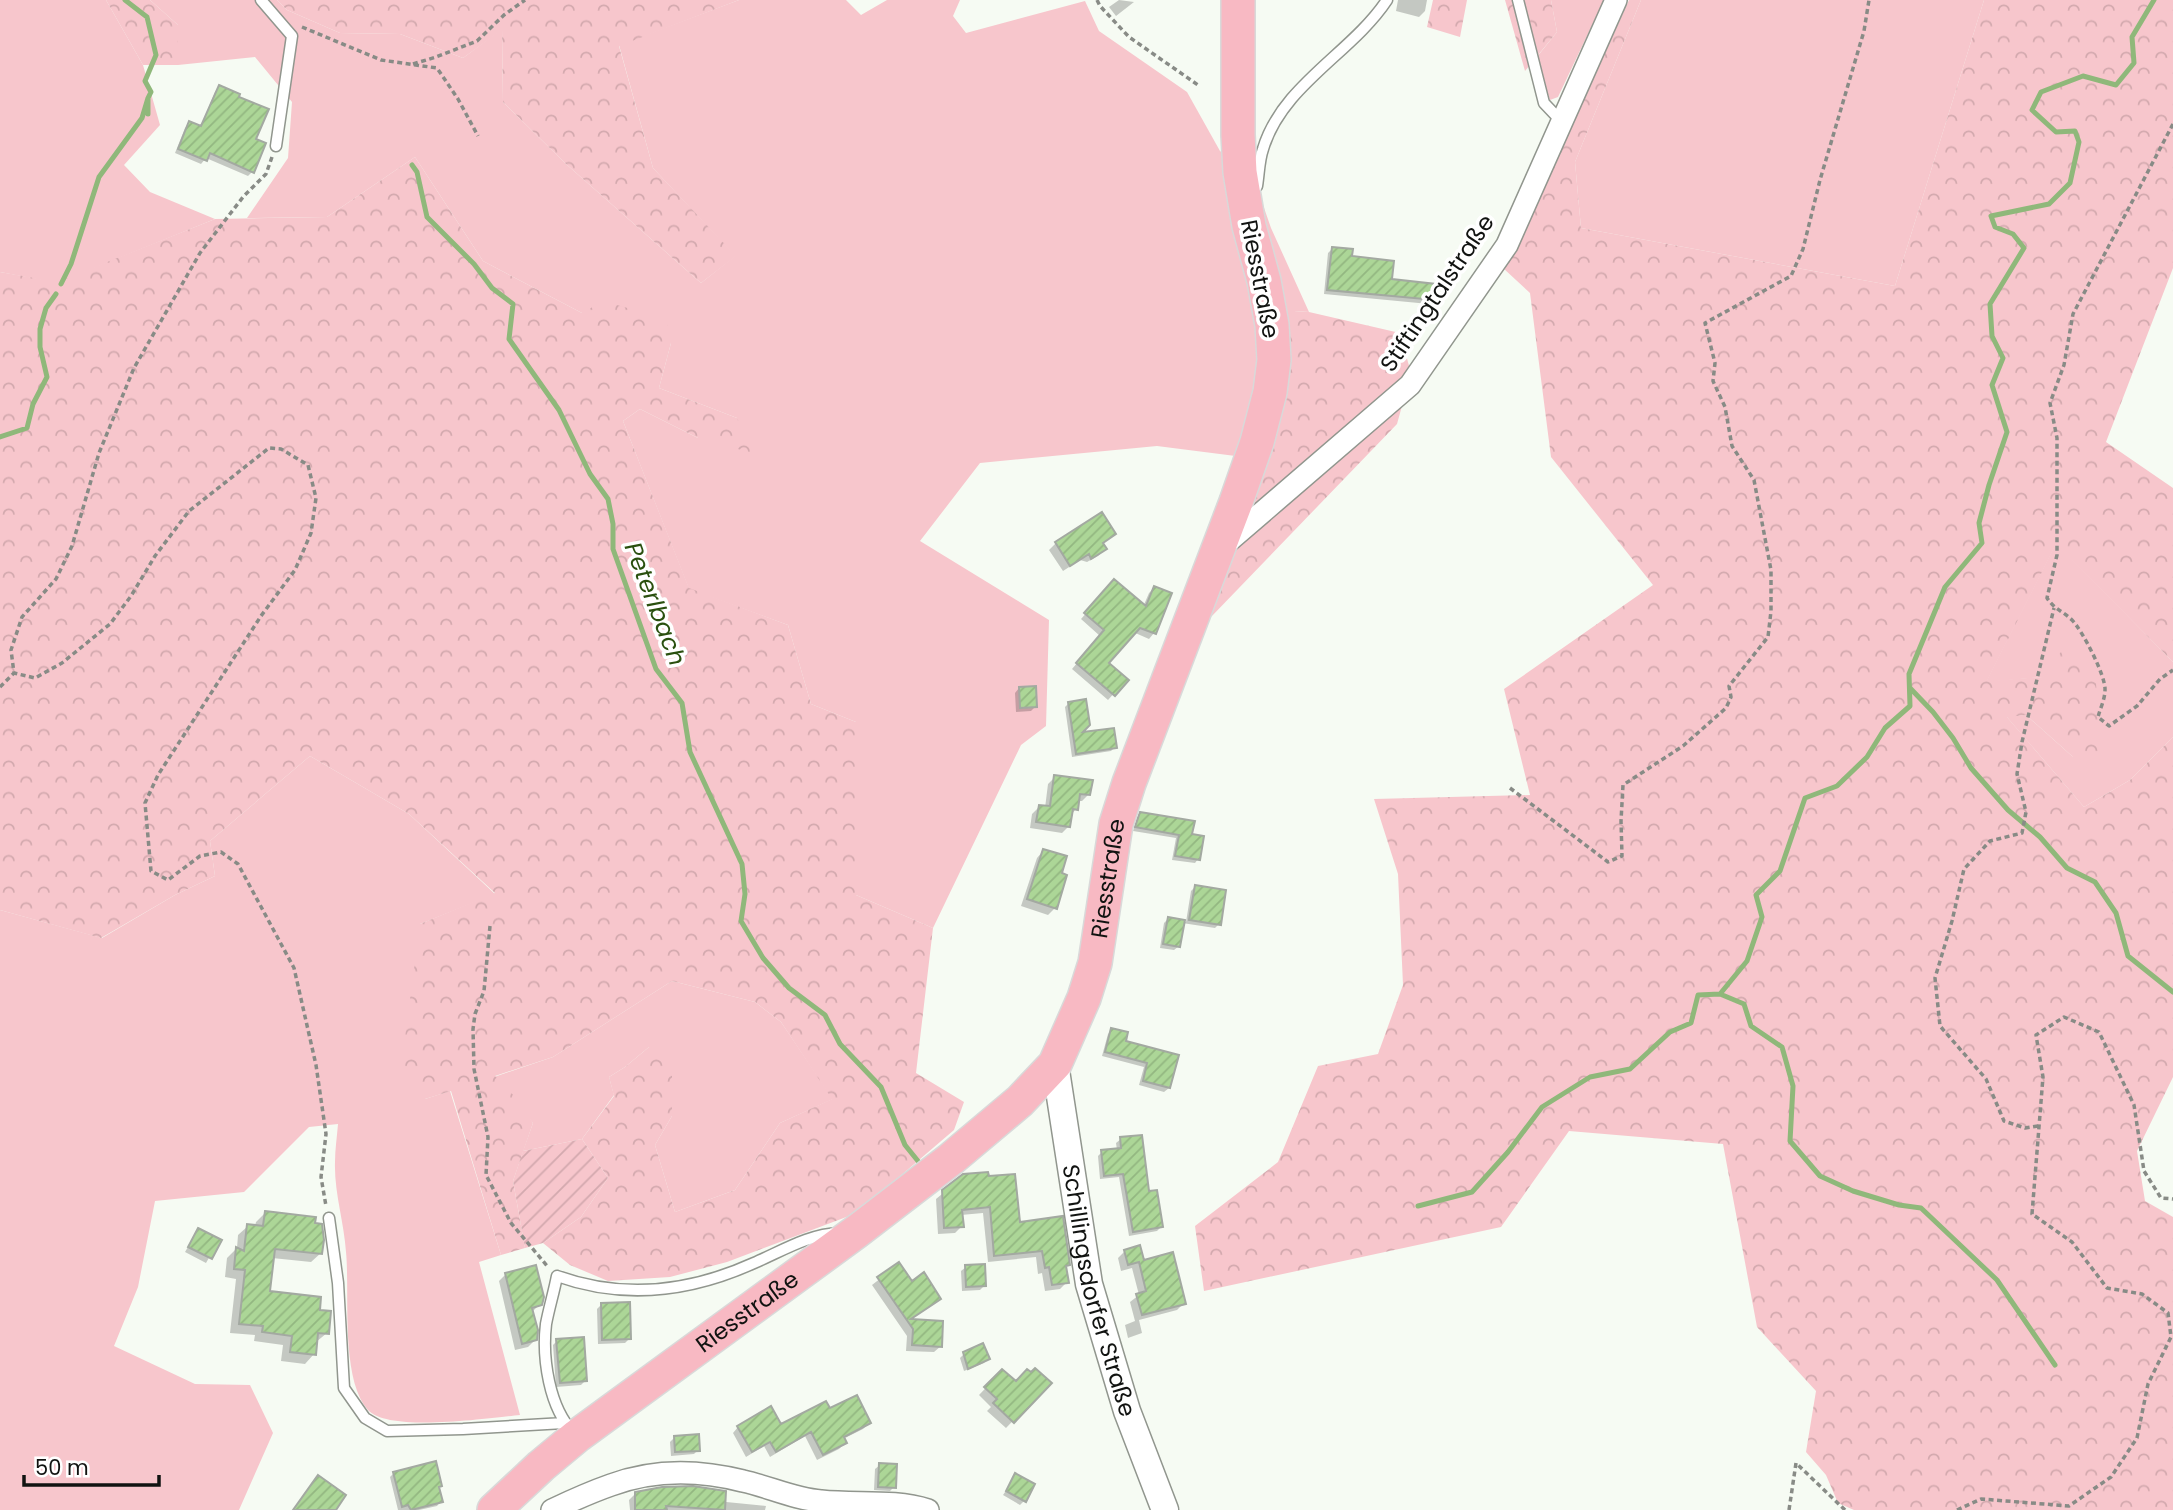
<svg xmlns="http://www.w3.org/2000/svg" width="2173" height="1510" viewBox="0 0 2173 1510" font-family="Poppins,sans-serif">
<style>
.grass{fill:#f7c6cc}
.forest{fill:url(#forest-crowns)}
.garden{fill:url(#garden-furrows)}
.shadow{fill:#0003}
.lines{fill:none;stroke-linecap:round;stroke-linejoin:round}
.stream{stroke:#8fb87a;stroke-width:5}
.building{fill:url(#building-hatch);stroke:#a3a9a1;stroke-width:2}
.service-casing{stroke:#91968e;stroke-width:13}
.minor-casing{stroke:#91968e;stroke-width:24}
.tertiary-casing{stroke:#91968e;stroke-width:29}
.primary-casing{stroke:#d9d9d9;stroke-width:36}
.path{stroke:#888b86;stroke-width:3.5;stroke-dasharray:5 3.5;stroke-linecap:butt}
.service{stroke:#fff;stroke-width:10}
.minor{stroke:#fff;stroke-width:21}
.tertiary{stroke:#fff;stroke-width:26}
.primary{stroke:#f8b9c3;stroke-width:33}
.labels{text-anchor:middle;stroke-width:7;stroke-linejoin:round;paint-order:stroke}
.street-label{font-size:23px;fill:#111311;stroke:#fff}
.water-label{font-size:24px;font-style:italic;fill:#2a500f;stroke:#fff}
</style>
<defs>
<pattern id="forest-crowns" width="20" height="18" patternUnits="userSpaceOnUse" patternTransform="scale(1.75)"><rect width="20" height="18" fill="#f7c6cc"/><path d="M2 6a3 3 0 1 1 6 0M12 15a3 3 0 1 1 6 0" fill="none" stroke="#d3a9ae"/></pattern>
<pattern id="garden-furrows" width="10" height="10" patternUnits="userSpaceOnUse" patternTransform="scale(1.75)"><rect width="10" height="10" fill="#f7c6cc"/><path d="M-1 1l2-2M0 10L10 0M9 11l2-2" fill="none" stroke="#d3a9ae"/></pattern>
<pattern id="building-hatch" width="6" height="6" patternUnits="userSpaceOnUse" patternTransform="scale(1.75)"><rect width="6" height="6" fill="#acd697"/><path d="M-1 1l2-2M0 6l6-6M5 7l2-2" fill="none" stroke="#93b781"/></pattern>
</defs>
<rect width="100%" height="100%" fill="#f6fbf3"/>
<path class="grass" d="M0,0H106L143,65L160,125L124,165L150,192L215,219L57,283L0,272Z
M150,0H277L287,10L340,33L400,34L463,58L502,29L503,102L566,164L701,283L735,256L653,168L619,45L739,0H846L861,15L887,0H960L953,16L966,33L1085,1L1099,31L1187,92L1220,151L1253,176L1271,228L1309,312L1295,311L1267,460L1157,446L980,463L920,541L1049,620L1046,726L1021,745L933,928L856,895V722L811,704L788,625L689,589L623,421L640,409L698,438L737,418L659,388L671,343L582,313L483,261L415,157L327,217L247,218L288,158L292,102L255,57L178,65V25Z
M1551,0H1604L1558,97L1550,100L1536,58L1557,32Z
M1641,0H1984L1895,286L1581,228L1575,162Z
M2056,543L2173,662V737L2130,780L2084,807L2006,716L2026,715L2073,757L2043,677L1986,682Z
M310,756L409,814L495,894L420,924L425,1099L450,1091L501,1255L479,1262L520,1415C489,1418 389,1433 368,1410C340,1379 350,1293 346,1252C344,1222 334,1192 335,1162C335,1149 337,1137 338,1124L309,1127L244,1192L155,1201L138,1287L114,1346L195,1384L250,1385L273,1433L239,1510H0V910L102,938L175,895L215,876L210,841Z
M672,981L755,1002L781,1022L833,1099L780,1123L735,1190L675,1212L655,1145L672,1116L649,1047L625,1067L609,1077L614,1095L582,1139L523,1151L533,1123L494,1077L553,1057Z"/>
<path class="forest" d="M106,0H150L178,25V65H143Z
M277,0H739L619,46L653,168L736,256L701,283L566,164L503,102L502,30L463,58L400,34L340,33L287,10Z
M1433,0H1467L1460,37L1427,27Z
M1505,0H1551L1557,32L1525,71Z
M1629,0H1641L1575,162L1581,228L1895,286L1984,0H2173V268L2106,442L2173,488V662L2056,544L1987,681L2042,677L2064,648L2095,665L2100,752L2073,757L2026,715L2007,717L2084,807L2130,780L2173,737V1077L2137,1151L2145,1201L2173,1217V1510H1854L1838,1503L1826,1475L1806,1452L1816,1391L1757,1327L1723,1144L1569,1131L1501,1227L1204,1291L1195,1226L1278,1162L1318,1066L1378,1054L1403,985L1398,874L1374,799L1530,795L1504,689L1653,585L1551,457L1530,293L1503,268L1529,221Z
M415,157L483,261L582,313L603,301L666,319L671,343L659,388L737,418L756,454L698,438L640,409L623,421L689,588L788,625L811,704L856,722V895L933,928L916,1073L964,1102L954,1130L857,1213L727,1262L670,1277L608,1281L570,1265L543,1243L581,1217L608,1178L582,1139L614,1096L609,1077L625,1067L649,1047L672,1053V1116L655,1145L675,1212L735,1190L780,1123L832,1099L781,1022L755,1002L672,981L553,1057L495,1076L518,1100L533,1123L513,1181L525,1248L501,1255L451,1091L425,1099L401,1066L420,924L495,893L409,814L310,756L210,841L215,876L175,895L101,938L0,910V272L57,282L215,219L327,217Z
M1294,311L1309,312L1400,333L1411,373L1397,424L1211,617L1267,460Z"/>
<path class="garden" d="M582,1139L608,1178L581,1217L543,1243L525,1248L513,1181L523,1151Z"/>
<path class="shadow" d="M1119,0L1134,2L1116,16L1109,7Z
M1398,0H1427L1425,11L1419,17L1396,11Z
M219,87L254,140L252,172L248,176L206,158L201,164L175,153L185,128L189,123L200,128L215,92Z
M1333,248L1390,281L1433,299L1429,304L1324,294L1328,253Z
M1114,534L1102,544L1105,549L1098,556L1087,562L1080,560L1063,571L1049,550L1056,543Z
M1109,587L1143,607L1149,593L1154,588V633L1149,639L1133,632L1107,663L1126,680L1108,700L1072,669L1100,636L1081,619Z
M1019,688L1035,707L1031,711L1016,712L1015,693Z
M1069,703L1079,735L1115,747L1111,751L1072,757L1065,707Z
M1055,777L1089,794L1082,801H1078L1076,809L1070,816L1069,826L1062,833L1030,828L1032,814L1039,807L1045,808L1048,784Z
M1141,813L1190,836L1198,859L1195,863L1172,860L1176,838L1133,831L1137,817Z
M1043,851L1055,908L1048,915L1021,906L1037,858Z
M1195,887L1219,924L1215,928L1182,923L1179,946L1174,950L1160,948L1164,923L1168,919L1186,922L1191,891Z
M1112,1030L1124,1042L1177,1057L1169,1088L1164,1092L1139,1085L1144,1067L1102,1056L1108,1034Z
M1121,1139L1161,1227L1157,1231L1129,1236L1119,1177L1100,1179L1098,1156L1102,1152L1117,1150L1116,1143Z
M964,1176L1018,1224L1068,1264L1065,1268L1067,1282L1060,1289L1045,1291L1042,1273L1038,1274L1036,1257L988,1262L983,1213L961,1215L962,1226L955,1233L938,1234L936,1199Z
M265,1213L321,1253L311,1262L272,1258L268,1293L318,1311L327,1333L316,1342L314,1354L305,1364L281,1361L283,1345L254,1341L255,1335L230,1333L236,1279L225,1277L227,1258L237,1248L238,1235L248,1226H255L256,1222Z
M198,1230L219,1240L206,1263L185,1252Z
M1125,1251L1143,1262L1184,1303L1177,1310L1139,1320L1142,1333L1128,1338L1125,1325L1135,1321L1130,1302L1139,1295L1132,1268L1121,1271L1118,1258Z
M899,1264L912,1283L939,1298L909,1321L941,1346L934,1352L906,1351L907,1336L872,1285Z
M966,1267L984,1286L980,1290L962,1291L961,1271Z
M506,1274L540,1304L532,1312L535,1340L528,1347L515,1350L499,1281Z
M601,1305L630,1338L625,1343L598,1344L597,1309Z
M557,1341L585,1381L581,1385L556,1387L553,1345Z
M964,1354L988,1358L984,1363L964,1371L960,1358Z
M1002,1371L1015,1383H1049L1006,1428L987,1411L991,1407L979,1395Z
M829,1410L869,1423L863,1429L843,1439L845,1443L839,1449L817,1460L805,1436L770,1457L764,1446L746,1457L733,1433L738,1427L780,1426Z
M674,1438L698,1450L694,1454L671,1456L670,1442Z
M880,1465L894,1487L890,1491L874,1490L875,1469Z
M394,1473L438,1488L441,1501L437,1506L419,1510H398L390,1477Z
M1016,1476L1024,1501L1020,1505L1003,1495Z
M636,1493L766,1506L765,1510H630L629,1500Z"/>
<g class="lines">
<path class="stream" d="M125,0L147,17L156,55L145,81L151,92L148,98V114
M412,165L417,172L427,217L474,264L492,288L513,304L509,339L559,410L590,474L608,499L613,524V549L656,669L682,703L690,752L742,864L745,894L741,921L763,958L789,988L825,1015L840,1044L881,1087L905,1145L922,1166
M61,284L71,264L99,177L142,118L148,98
M0,437L27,428L33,404L47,377L40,347V329L46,308L56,294
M1910,688L1933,712L1953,738L1971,768L2008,810L2040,837L2067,868L2095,882L2116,913L2128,956L2173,992
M1720,994L1747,961L1762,917L1756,895L1780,871L1805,798L1837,786L1867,757L1885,728L1910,706L1909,674L1945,587L1982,543L1979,523L1989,485L2007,432L1992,385L2003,358L1992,336L1990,304L2024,248L2013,234L1995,227L1991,216L2049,204L2070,183L2079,142L2075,131L2056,132L2032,110L2041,92L2083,76L2116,85L2134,63L2132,37L2154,0
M1418,1206L1472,1192L1508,1152L1542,1107L1590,1077L1630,1069L1670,1032L1691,1023L1698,995L1720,994L1744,1004L1751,1026L1782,1047L1793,1086L1790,1141L1820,1176L1853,1191L1899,1205L1921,1208L1997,1280L2055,1365"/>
</g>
<path class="building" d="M219,85L240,94L239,97L269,109L256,139L266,143L254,173L210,153L207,161L178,149L189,121L201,126Z
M1332,247L1353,249L1352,256L1394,261L1392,279L1436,284L1435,300L1327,290Z
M1102,512L1116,534L1103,543L1107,549L1091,559L1089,554L1070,566L1055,542Z
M1114,579L1146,606L1154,586L1172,593L1156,634L1140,628L1109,663L1129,680L1115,696L1076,663L1104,630L1084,613Z
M1036,686L1037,707L1020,708L1019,687Z
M1086,699L1090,725L1083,732L1114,728L1117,748L1076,754L1068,702Z
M1054,775L1093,780L1090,795L1080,794L1078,810L1073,809L1070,827L1036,822L1039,805L1050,806Z
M1140,812L1195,821L1192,834L1204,836L1200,860L1175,856L1179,835L1135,827Z
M1043,849L1067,856L1062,873L1067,875L1057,909L1027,899Z
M1195,885L1226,890L1221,925L1189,920Z
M1168,917L1185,920L1180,947L1163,944Z
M1111,1028L1128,1032L1126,1041L1179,1055L1170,1088L1143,1081L1147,1063L1105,1052Z
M1142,1135L1149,1191L1157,1190L1163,1227L1133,1232L1123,1174L1104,1176L1101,1150L1121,1148L1120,1137Z
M988,1172L989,1176L1015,1174L1020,1222L1063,1216L1070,1265L1066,1266L1069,1283L1052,1285L1049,1267L1045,1268L1042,1251L994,1256L990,1207L962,1210L964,1227L944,1228L942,1190L963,1174Z
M265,1211L316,1217L315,1223L322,1224L324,1240L322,1254L275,1249L270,1291L321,1297L320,1310L331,1311L329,1334L318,1333L316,1355L290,1352L292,1336L262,1332L263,1326L239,1324L245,1270L234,1269L236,1247L244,1251L247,1224L263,1226Z
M198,1228L222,1240L212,1259L188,1247Z
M1140,1245L1144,1260L1173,1252L1186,1304L1142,1315L1136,1294L1146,1291L1139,1262L1128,1265L1124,1250Z
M899,1262L912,1281L924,1272L941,1299L911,1319L943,1321L942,1347L912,1345L913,1329L877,1277Z
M985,1264L986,1286L966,1287L965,1265Z
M536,1265L544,1297L542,1305L532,1308L538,1330L537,1340L522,1344L505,1273Z
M630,1302L631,1339L602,1340L601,1303Z
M584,1337L587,1381L560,1383L556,1339Z
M983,1343L990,1359L968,1369L963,1352Z
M1035,1368L1052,1383L1014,1423L993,1403L997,1399L984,1387L1002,1369L1016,1381L1027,1369L1031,1372Z
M857,1395L871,1423L844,1437L847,1443L823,1455L811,1432L776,1452L770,1442L752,1452L737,1426L771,1406L781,1424L826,1401L830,1408Z
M699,1434L700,1451L675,1452L674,1436Z
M436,1461L442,1486L439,1487L443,1502L411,1510L408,1505L402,1507L393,1472Z
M879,1463L897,1464L896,1488L878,1487Z
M1015,1473L1035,1484L1026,1502L1006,1491Z
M318,1475L346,1495L336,1510H293Z
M693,1486L726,1491L725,1510L666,1506L667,1510H635V1492L662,1487Z"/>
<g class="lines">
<defs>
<path id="service" d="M261,0L292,36L276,146
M1518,0L1544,103L1562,122
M1252,187L1257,186C1259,174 1259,160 1263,149C1282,85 1352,53 1387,0
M329,1218L338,1283L344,1388L365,1418L387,1431L463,1429L564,1423
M574,1433C549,1408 542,1358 546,1324C549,1308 554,1292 557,1276C624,1300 690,1292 754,1263C782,1251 809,1234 839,1233"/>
<path id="minor" d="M1223,546L1410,385L1507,245L1616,0
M552,1510C571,1501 591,1492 611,1485C654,1469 700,1470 743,1481C770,1487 794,1499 821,1501C857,1505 893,1499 928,1510"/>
<g id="tertiary">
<path id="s1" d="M1055,1064L1089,1284L1127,1411L1165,1510"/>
</g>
<g id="primary">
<path id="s2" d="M494,1510L541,1466L577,1436L856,1232L951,1159L1020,1101L1055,1064L1084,998L1095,963L1116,824L1129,783L1236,502L1257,442L1270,392L1274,360L1272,325L1264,281L1249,226L1240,172L1238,135V0"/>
</g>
</defs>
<use href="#service" class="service-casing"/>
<use href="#minor" class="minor-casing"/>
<use href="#tertiary" class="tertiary-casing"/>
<use href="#primary" class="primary-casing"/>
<path class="path" d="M1097,0L1100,6L1129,37L1198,85
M302,27L381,60L437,68L458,99L478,136
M413,64L436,57L477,41L504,15L525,0
M2173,124L2073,314L2064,365L2050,403L2057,438V555L2047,598C2055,610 2063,611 2072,620C2082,630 2106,676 2105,690C2105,699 2100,709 2098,717L2109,726L2137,706L2160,679L2173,670
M272,157L266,174L243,197L200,253L134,368L99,453L72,546L56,579L22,617L11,650L14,673L35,678L62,663L110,624L131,596L155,556L189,511L269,448L281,449L308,465L316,498L311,533L295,570L261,616L158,775L145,803L151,871L168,880L200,856L221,852L238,864L294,968L316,1065L326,1134L321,1177L326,1206
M0,687L14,673
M1510,788L1608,862L1622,856L1621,821L1623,785L1683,746L1726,708L1731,697L1729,686L1768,637L1771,611V570L1754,480L1732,446L1725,407L1713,381L1715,363L1705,323L1791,276L1803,249L1820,180L1864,31L1869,0
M490,926L484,991L475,1014L473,1029L474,1069L488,1137L486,1175L511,1223L548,1267
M2038,1126L2025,1128L2004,1121L1986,1079L1940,1026L1935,978L1952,921L1964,869L1990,841L2022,833L2026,812L2017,774L2022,742L2054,608
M1789,1510L1796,1463L1845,1510
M1957,1510L1981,1499L2069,1506L2111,1477L2137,1438L2148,1384L2171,1337L2168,1313L2142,1294L2107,1288L2072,1242L2032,1214L2043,1077L2036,1035L2064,1017L2099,1032L2134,1105L2144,1171L2161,1198L2173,1199"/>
<use href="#service" class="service"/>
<use href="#minor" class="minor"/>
<use href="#tertiary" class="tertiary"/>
<use href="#primary" class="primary"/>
</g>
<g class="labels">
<g class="street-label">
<text transform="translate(1260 279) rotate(79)" y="8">Riesstraße</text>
<text transform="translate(1437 293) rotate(-56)" y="8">Stiftingtalstraße</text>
<text dy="8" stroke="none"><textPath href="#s2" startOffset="912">Riesstraße</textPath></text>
<text dy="8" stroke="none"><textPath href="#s1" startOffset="231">Schillingsdorfer Straße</textPath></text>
<text dy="8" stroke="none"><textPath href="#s2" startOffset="322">Riesstraße</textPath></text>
</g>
<g class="water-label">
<text transform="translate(655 604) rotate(69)" y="8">Peterlbach</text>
</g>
</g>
<path d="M24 1475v10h135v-10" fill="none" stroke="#111311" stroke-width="3.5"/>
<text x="35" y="1475" font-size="21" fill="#111311" stroke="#ffffff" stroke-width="5" paint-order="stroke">50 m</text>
</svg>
